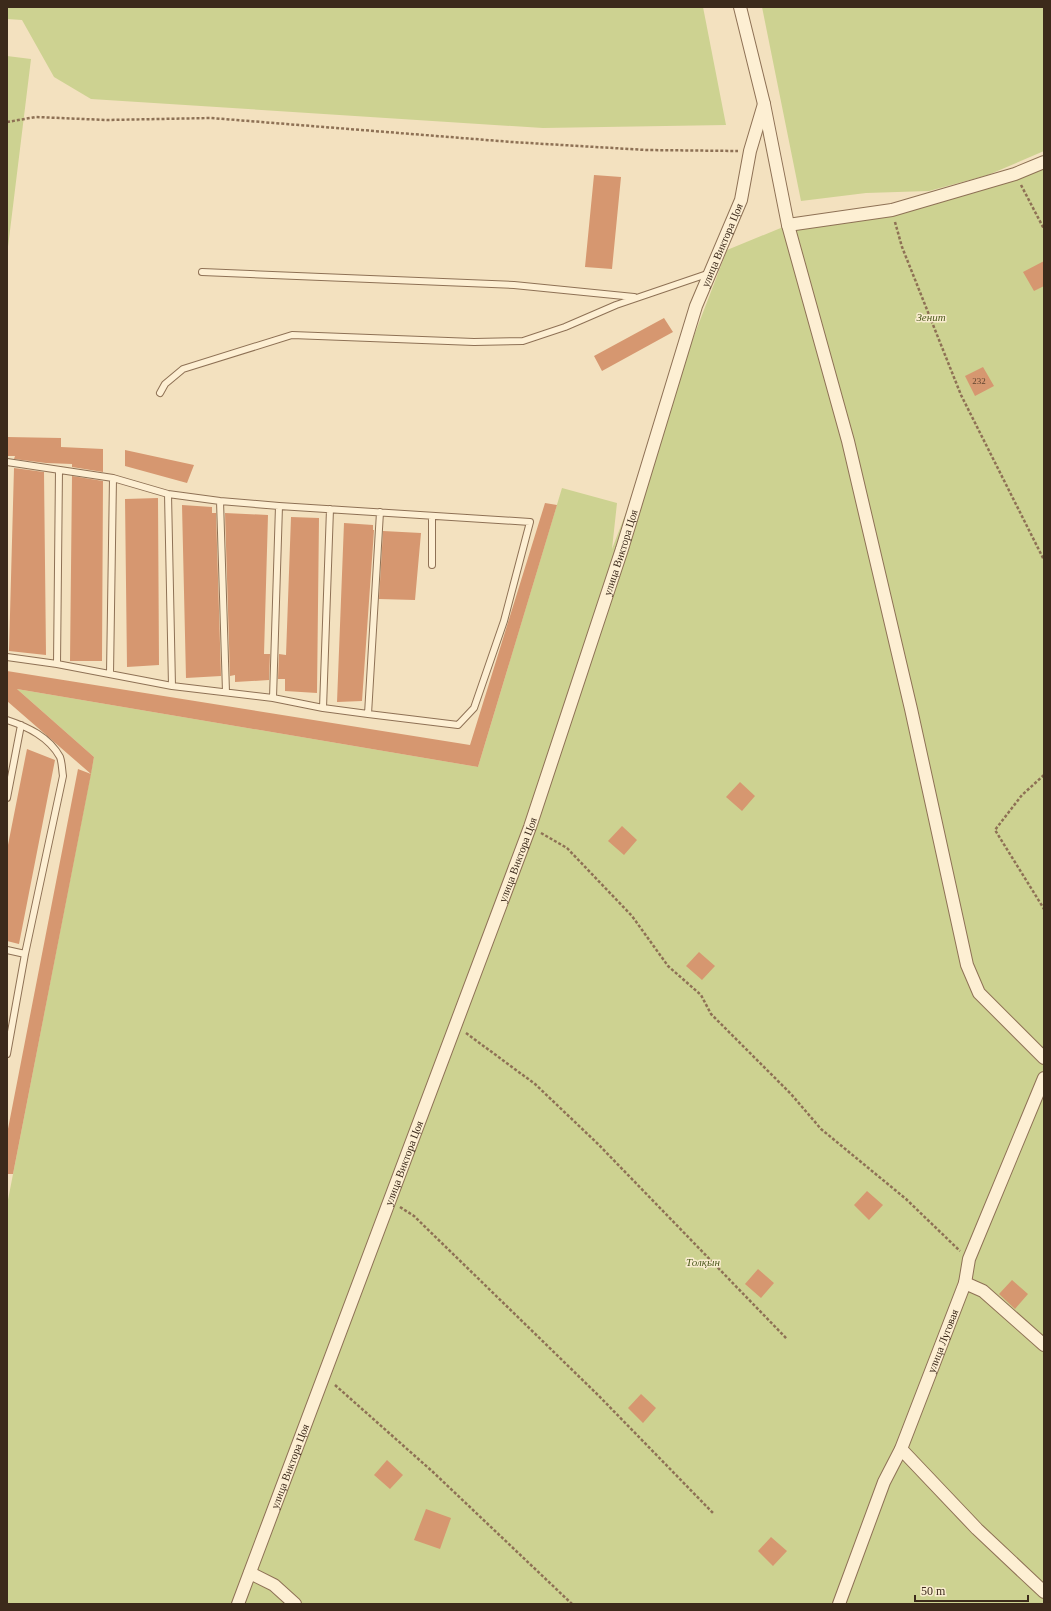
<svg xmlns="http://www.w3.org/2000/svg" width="1051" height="1611" viewBox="0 0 1051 1611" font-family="Georgia,serif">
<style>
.green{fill:#cdd291}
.building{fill:#d69770}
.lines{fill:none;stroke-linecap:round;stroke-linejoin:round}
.service-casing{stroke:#8e7155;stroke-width:8}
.minor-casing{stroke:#8e7155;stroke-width:14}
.path{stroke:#8e7155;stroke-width:2.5;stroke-dasharray:3 2;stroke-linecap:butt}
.service{stroke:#fdefd3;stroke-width:6}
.minor{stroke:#fdefd3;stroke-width:12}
.labels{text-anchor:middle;stroke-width:3;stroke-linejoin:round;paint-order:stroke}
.number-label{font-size:9px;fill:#624530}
.street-label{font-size:11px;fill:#3c2a1b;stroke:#f9eccf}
.park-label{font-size:11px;font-style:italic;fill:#4e5b1f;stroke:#f9eccf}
</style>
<rect width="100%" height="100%" fill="#f3e1bf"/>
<path class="green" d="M7,7H703L726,125L543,128L91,99L54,77L22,20L7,19Z
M762,7H1044V151L988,175L929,191L866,193L801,201Z
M7,56L31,59L7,255Z
M1044,162V1604H7V1205L94,757L17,689L478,767L562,488L617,503L612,549L727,250L788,225L892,210Z"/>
<path class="building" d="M594,175L621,177L612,269L585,267Z
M1044,261V286L1034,291L1023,272Z
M664,318L673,332L602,371L594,356Z
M983,367L994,386L975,396L965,376Z
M7,437L61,438V447L103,449V472L72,467V464L46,463L14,459L15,456H7Z
M125,450L194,465L187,483L125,466Z
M14,468L44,472L46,655L9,651Z
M72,476L103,481L102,661H70Z
M158,498L159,665L127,667L125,499Z
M545,503L557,505L478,767L17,689L94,757L91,774L7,701V671L470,745Z
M182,505L212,507V513H216L221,676L186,678Z
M225,513L268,515L264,654H270L269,680L235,682V675L230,676Z
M291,517L319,518L317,693L285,691V679H278L279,654L286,655Z
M344,523L373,525V530H374L362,701L337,702Z
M383,531L421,533L415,600L379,599Z
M27,749L55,760L19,944L7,941V850Z
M78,769L91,774L13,1174H7V1134Z
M740,782L755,796L742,811L726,797Z
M622,826L637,840L624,855L608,841Z
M699,952L715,966L702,980L686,966Z
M867,1191L883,1205L869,1220L854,1205Z
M758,1269L774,1283L761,1298L745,1284Z
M1012,1280L1028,1294L1015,1309L999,1294Z
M641,1394L656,1408L643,1423L628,1408Z
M387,1460L403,1475L390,1489L374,1475Z
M426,1509L451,1518L440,1549L414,1540Z
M771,1537L787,1551L773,1566L758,1551Z"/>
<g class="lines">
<defs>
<path id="service" d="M202,272L514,285L634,297
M160,393L165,384L183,369L292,335L474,342L523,341L565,327L616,305L710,273
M7,462L113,478L168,494L220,501L279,506L530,522L504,621L474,708L458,725L368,714L380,512
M168,494L172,686
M220,501L226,692
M432,516V565
M7,657L57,664L172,686L273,698L323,708L330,509
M57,664L59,470
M110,674L113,478
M273,698L279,506
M323,708L368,714
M7,720C28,727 49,737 60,757C62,762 62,770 63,776L25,954L7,950
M7,798L21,725
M7,1054L25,954"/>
<g id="minor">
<path d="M740,7L764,104L788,225L848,441L911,709L967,965L979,993L1044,1058"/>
<path d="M788,225L892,210L1015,174L1044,162"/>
<path d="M965,1283L983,1291L1044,1345"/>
<path d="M901,1449L977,1529L1044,1592"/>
<path d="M250,1573L274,1585L295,1604"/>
<path id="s1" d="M238,1604L530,827L622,549L696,306L741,200L750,151L764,104"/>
<path id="s2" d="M839,1604L884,1482L901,1449L965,1283L969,1259L1044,1078"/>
</g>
</defs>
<use href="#service" class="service-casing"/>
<use href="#minor" class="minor-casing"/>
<path class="path" d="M7,122L36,117L107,120L211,118L512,142L646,150L738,151
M1021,185L1044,229
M895,222L902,247L961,395L1044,560
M1044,775L1022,795L995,830L1044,909
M541,833L567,848L632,916L668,966L701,995L711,1014L791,1094L821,1129L906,1199L960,1251
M466,1033L535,1084L598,1144L787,1339
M400,1207L414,1216L598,1395L713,1513
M335,1385L433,1472L572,1604"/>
<use href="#service" class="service"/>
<use href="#minor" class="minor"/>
</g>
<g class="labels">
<g class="number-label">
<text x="979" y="384">232</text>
</g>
<g class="street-label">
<text dy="4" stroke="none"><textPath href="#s1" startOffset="1443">улица Виктора Цоя</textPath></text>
<text dy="4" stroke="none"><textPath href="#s1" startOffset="1119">улица Виктора Цоя</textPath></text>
<text dy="4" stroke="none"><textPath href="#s1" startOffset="795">улица Виктора Цоя</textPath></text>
<text dy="4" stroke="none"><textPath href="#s1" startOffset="471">улица Виктора Цоя</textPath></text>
<text dy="4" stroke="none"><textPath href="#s2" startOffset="283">улица Луговая</textPath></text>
<text dy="4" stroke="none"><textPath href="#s1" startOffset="147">улица Виктора Цоя</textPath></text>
</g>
<g class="park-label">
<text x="931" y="321">Зенит</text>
<text x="703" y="1266">Толқын</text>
</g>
</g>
<rect width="1051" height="1611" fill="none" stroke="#3c2a1b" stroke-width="16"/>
<path d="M915 1595v6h113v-6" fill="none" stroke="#3c2a1b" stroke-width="2"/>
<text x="921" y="1595" font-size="12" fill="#3c2a1b" stroke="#f9eccf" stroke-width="3" paint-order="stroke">50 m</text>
</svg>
